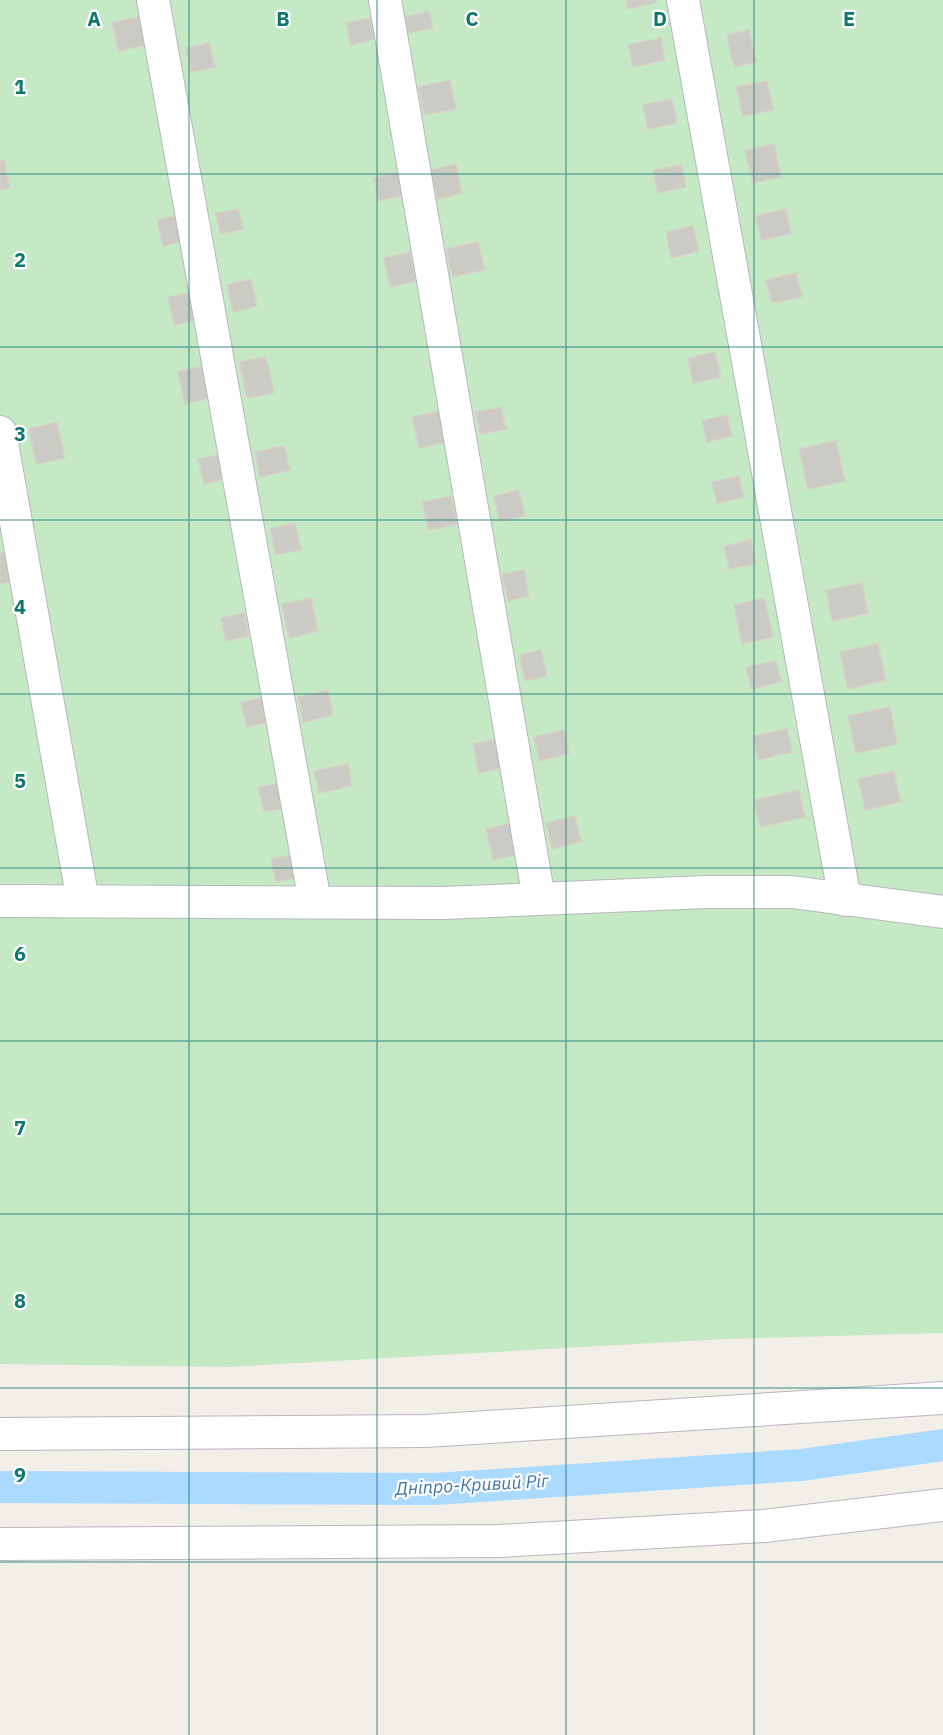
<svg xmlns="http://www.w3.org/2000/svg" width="943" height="1735" viewBox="0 0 943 1735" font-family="'IBM Plex Sans',sans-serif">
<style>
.green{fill:#c5e8c5}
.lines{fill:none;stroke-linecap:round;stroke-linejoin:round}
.canal{stroke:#aadaff;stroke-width:32}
.building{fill:#cccac5;stroke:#d6d1c6;stroke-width:1.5}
.minor-casing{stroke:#b5b8bc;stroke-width:34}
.minor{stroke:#fff;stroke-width:32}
.grid{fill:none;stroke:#0f766e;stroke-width:1.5;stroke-opacity:0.55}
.labels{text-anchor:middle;stroke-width:4.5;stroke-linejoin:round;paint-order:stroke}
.water-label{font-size:18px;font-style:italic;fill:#4174aa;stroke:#fff}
.grid-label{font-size:20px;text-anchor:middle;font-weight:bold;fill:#0f766e;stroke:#fff;stroke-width:4.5;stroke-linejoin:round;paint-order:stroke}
</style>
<rect width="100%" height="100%" fill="#f1efe8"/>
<path class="green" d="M0,0H943V1333L726,1339L229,1367L0,1364Z"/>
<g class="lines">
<path class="canal" d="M0,1487L435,1489L801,1465L943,1445"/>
</g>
<path class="building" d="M626,0H656L657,2L628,9Z
M429,11L433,28L408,33L405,17Z
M140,17L146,45L118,51L112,22Z
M370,18L375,39L351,45L346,23Z
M749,30L756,62L734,67L727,35Z
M661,38L665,60L633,67L628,45Z
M209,43L215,67L191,72L186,48Z
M450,80L456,109L424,115L418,87Z
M767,81L773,110L743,116L736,87Z
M672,99L677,123L648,129L643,105Z
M774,144L781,177L753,183L745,150Z
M0,161H4L10,188L0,190Z
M456,164L462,193L437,199L430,170Z
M682,165L686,187L658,193L653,170Z
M400,172L405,195L379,201L374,178Z
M238,209L243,229L220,234L216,213Z
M786,209L791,234L761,240L756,216Z
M182,214L188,240L163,246L157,220Z
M693,226L699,251L671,258L666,232Z
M478,242L485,270L452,277L446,249Z
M410,252L416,281L390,287L384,258Z
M796,273L802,297L772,303L766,280Z
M251,279L257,306L233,312L227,285Z
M191,292L197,320L174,325L168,297Z
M715,352L721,377L693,383L688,358Z
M266,357L274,393L247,398L239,362Z
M204,366L210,398L185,404L178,372Z
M501,407L506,429L481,434L476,412Z
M440,411L447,442L419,448L412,417Z
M727,415L732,436L707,442L702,421Z
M57,422L65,458L36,464L29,429Z
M836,441L845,481L808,489L799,449Z
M284,446L290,470L260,477L255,452Z
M218,455L223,479L204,484L198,459Z
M739,476L744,497L717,503L712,482Z
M519,490L525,516L499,521L494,496Z
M451,496L457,524L429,530L422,502Z
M295,523L301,550L276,555L270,529Z
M751,540L756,564L729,569L724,546Z
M11,551L17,580L0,584V553Z
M524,570L529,596L508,601L502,574Z
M862,583L868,613L832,621L826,590Z
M311,598L318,631L289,638L282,604Z
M764,598L773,637L742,644L734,605Z
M244,613L249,636L226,641L221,618Z
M878,644L886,680L848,689L840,652Z
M541,650L547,676L525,681L519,655Z
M776,661L781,682L751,689L746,667Z
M328,690L333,715L303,722L298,697Z
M266,697L271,722L247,727L241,702Z
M890,707L897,744L856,753L848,716Z
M787,729L792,752L758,760L753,736Z
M564,730L569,754L539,761L534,737Z
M502,738L508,767L479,773L473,744Z
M348,764L352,786L319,793L314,771Z
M894,771L900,802L865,810L858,779Z
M280,783L285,808L264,812L258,787Z
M799,790L805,817L760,827L754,800Z
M575,816L581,842L552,849L546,823Z
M517,822L524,853L493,860L486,829Z
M296,854L300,877L276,882L271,859Z"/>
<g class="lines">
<defs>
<path id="minor" d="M153,0L315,902
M385,0L539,899
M683,0L845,900
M0,432L83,901
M0,901L443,903L706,892H792L943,912
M0,1434L426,1431L943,1398
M0,1544L499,1541L764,1526L943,1505"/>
</defs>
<use href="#minor" class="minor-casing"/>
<use href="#minor" class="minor"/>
</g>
<path class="grid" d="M189,0V1735M377,0V1735M566,0V1735M754,0V1735M0,174H943M0,347H943M0,520H943M0,694H943M0,868H943M0,1041H943M0,1214H943M0,1388H943M0,1562H943"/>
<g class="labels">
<g class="water-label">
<text transform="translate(472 1485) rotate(-3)" y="6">Дніпро-Кривий Ріг</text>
</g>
</g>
<g class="grid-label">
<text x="94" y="26">A</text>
<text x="283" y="26">B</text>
<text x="472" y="26">C</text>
<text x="660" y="26">D</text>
<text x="849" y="26">E</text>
<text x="20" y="94">1</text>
<text x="20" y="267">2</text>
<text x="20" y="441">3</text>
<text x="20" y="614">4</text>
<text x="20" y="788">5</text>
<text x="20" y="961">6</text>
<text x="20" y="1135">7</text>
<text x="20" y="1308">8</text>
<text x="20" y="1482">9</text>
</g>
</svg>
